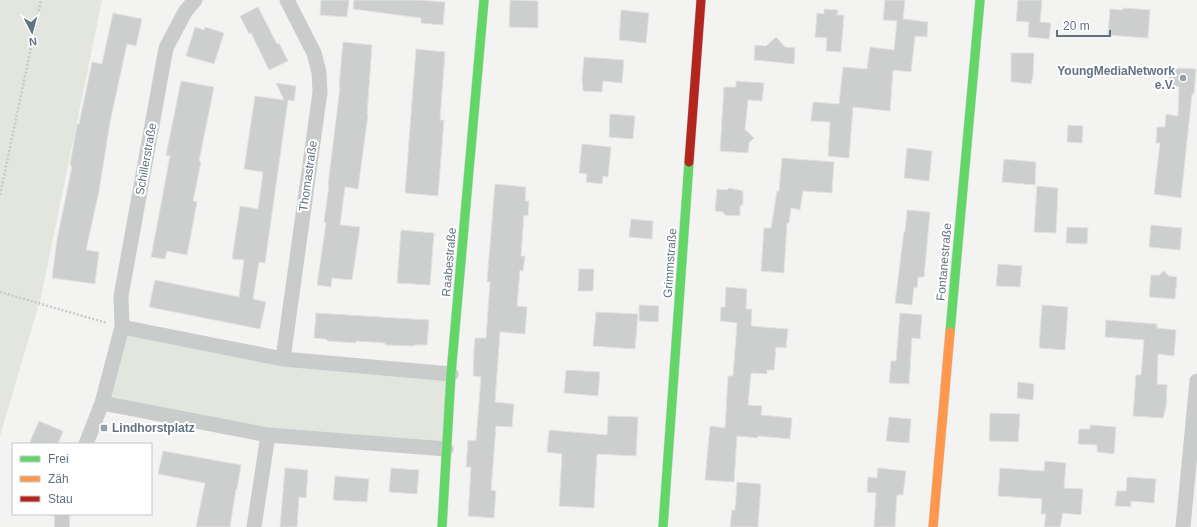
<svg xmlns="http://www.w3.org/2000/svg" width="1197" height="527" viewBox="0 0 1197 527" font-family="Helvetica,sans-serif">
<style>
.green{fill:#e2e6df}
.building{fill:#cdcece;stroke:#e2e2e1}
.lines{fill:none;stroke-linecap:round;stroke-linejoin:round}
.fast-casing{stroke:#cfd1d1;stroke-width:10}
.slow-casing{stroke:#cfd1d1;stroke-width:10}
.jam-casing{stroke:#cfd1d1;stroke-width:10}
.path{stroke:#c8c9c9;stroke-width:2.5;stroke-dasharray:2 2;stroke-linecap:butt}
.street{stroke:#cacccc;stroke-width:15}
.fast{stroke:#63d668;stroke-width:9}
.slow{stroke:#ff974d;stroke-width:9}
.jam{stroke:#b3261e;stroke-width:9}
.poi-dot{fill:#959faa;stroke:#fff;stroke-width:1.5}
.labels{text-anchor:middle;stroke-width:4;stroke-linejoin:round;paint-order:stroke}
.poi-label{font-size:12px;font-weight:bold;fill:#627283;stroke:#fff;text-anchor:end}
.street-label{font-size:12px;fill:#627283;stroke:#fff}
</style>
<rect width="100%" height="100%" fill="#f3f3f1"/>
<path class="green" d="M0,0H102L41,297L0,436Z
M124,329L449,376L445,447L273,433L104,402Z"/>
<path class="building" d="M321,0H349L347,17L320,15Z
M354,0H418L445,2L443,25L421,23V18L353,9Z
M510,0L538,1V28L509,27Z
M885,0H905L903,19L928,22L927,37L915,36L911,72L893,70L890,111L853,107L849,158L828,156L830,122L811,121L813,102L839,104L843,67L867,69L870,47L894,50L897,21L883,20Z
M1018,0H1042L1040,22L1051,23L1049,39L1028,37L1029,22L1016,21Z
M258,7L277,44L279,43L288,61L269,70L251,33L249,34L240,16Z
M1123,8L1150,10L1148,38L1108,35L1110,9L1123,10Z
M824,9L838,10L837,15H844L841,52L826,51L827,38L815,37L817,13L824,14Z
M621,10L649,13L646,43L619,40Z
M113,13L142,19L136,46L127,44L110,122L99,191L86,250L99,252L95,284L52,278L57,240L72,166L70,165L77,124H79L92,62L102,64Z
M195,27L204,30L205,27L224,33L214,64L186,56Z
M776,37L785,47L795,48L794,64L754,60L755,45L766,46Z
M343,42L372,45L367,114L368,115L358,189L345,187L340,225L360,227L352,280L332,278L331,287L317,285L326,223L324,222L329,185H328L340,87H339Z
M416,49L445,52L440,120H444L438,196L405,193Z
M1011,53H1034L1033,76L1031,84L1011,82Z
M584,57L624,60L622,83L603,81L602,92L583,91L582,79Z
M1170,68L1196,69L1194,94H1192L1181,198L1154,194L1160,143H1156L1157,127H1165L1166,114L1178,116L1179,87L1169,86Z
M181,81L214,87L199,161L201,162L193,201L197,202L187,255L167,251L165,259L151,257L170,156L166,155Z
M736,81L764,83L762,101L748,100L745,130L747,131L754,138L749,143L748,153L720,151L724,87H736Z
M276,83L296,86L294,101L288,100L265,263L259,262L253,299L266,302L260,329L149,307L155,280L239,297L244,260L232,259L240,206L258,209L263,172L244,169L255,96L284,100Z
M610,114L635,116L633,139L609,137Z
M1068,125L1083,126L1082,143L1067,142Z
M582,144L611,147L608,177L603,176L602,184L586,182L587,174L579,173Z
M907,148L932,151L929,181L904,178Z
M782,158L834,162L832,193L803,191L800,210L791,208L789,223H787L784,273L761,271L764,228H771L777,191H779Z
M1004,159L1036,162L1035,185L1002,182Z
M495,184L526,187L525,201H529L528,216L524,215L521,256H525L523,271L520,270L517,306L527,307L525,334L500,332L495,402L514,404L512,427L496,426L491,490L496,491L494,518L468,516L471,467H466L468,440L476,441L481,377L473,376L474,350L475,338H486L490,282H487Z
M1037,186L1058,188L1056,233L1034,232Z
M729,188L743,191V204L740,206V216L725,215L723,212L715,211L717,189L727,190Z
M907,210L930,212L924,277H918L917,288L914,287L912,305L895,303L904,231L905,232Z
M631,219L653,221L652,239L629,237Z
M1151,225L1182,228L1180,250L1149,247Z
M1067,227L1088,228L1087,244L1066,243Z
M401,230L434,233L430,285L397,283Z
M998,264L1022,266L1020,287L996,286Z
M579,269H594L593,291H578Z
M1164,271L1169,276L1177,277L1175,299L1149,297L1151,275H1159Z
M726,287L747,289L746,309H752L751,326L788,329L786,348L776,347L774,370H767V374L751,373L748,405L762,406L761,415L792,418L790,439L758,436V438L737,436L734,482L705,480L710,426L725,428L728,376H733L737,323L720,321L721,307H725Z
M639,305L659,306L658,322L639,321Z
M1042,305L1068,307L1065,350L1039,348Z
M596,312L638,314L635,349L593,346Z
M316,313L429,320L427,345H415L413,346L385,345V343L356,341V343L328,341L326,339L314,338Z
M900,313L922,315L920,339L912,338L909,384L889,383L891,361H896Z
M1106,320L1157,324V328L1176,330L1174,356L1158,354L1157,384L1167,385L1166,407L1163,418L1133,416L1136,375H1141L1144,340L1105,337Z
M566,370L600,372L598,396L564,393Z
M1018,382L1034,384L1033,400L1017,398Z
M990,413L1020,414L1018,442L989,441Z
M608,416L638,417L636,456L597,454L594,508L559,506L562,454L547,452L549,430L607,435Z
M889,417L911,419L909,443L886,441Z
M39,421L63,431L58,444H29Z
M1090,425L1116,427L1114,454L1097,452V445L1078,444L1079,429H1090Z
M163,451L241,465L237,489H236L230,527H196L205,483L158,474Z
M1045,461L1066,463L1064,488L1083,489L1081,515L1063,513L1060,527H1044L1046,514H1041L1042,499L998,496L1000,468L1044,471Z
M285,468L308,470L306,498L299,497L297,527H280Z
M391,468L419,470L417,494L389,492Z
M878,468L906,471L903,495H897L895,527H874L876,493L867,492L868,477L877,478Z
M335,476L369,479L367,502L333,500Z
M1127,477L1156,479L1154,503L1131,501V507L1115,506L1117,491H1126Z
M737,482L761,484L758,527H730L732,510H735Z"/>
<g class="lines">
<defs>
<path id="fast" d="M950,332L980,0
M442,527L451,374L484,0
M663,527L689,162"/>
<path id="slow" d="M933,527L950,332"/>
<path id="jam" d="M689,162L701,0"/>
</defs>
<use href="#fast" class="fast-casing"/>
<use href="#slow" class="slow-casing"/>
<use href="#jam" class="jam-casing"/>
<path class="path" d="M0,195L41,0
M0,292L107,323"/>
<path class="street" d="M122,327L283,359L451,374
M283,359L320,92L319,72L314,53L287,0
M102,403L268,435L446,449
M86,444L102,403L122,327L121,296L166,48L185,12L195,0
M62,514V527
M254,527L268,435
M1183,527L1197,381"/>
<use href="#fast" class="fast"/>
<use href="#slow" class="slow"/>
<use href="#jam" class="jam"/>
</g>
<g class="poi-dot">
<circle cx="1183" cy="78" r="4"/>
<rect x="100" y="424" width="8" height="8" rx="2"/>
</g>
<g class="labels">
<g class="poi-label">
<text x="1175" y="75">YoungMediaNetwork<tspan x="1175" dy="14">e.V.</tspan></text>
<text x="112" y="432" text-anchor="start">Lindhorstplatz</text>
</g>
<g class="street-label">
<text transform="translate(146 159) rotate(-80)" y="4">Schillerstraße</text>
<text transform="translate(308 176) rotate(-82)" y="4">Thomastraße</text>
<text transform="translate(449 262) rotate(-85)" y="4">Raabestraße</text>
<text transform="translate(944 262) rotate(-85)" y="4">Fontanestraße</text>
<text transform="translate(670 263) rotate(-86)" y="4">Grimmstraße</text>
</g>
</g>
<rect x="12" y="443" width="140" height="72" fill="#ffffff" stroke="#c0c7cd"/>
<rect x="20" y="456" width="20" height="6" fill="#63d668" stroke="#c0c7cd"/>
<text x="48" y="463" font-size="12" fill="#627283">Frei</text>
<rect x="20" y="476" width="20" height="6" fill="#ff974d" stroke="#c0c7cd"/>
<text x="48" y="483" font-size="12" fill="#627283">Zäh</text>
<rect x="20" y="496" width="20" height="6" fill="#b3261e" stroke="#c0c7cd"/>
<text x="48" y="503" font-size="12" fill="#627283">Stau</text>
<g transform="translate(32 32) rotate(174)" stroke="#ffffff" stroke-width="3" paint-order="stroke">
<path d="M0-3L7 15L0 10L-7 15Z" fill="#627283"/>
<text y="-6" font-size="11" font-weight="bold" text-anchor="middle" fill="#627283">N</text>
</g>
<path d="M1057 30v6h53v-6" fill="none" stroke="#627283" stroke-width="2"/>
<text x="1063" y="30" font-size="12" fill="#627283" stroke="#ffffff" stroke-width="3" paint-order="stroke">20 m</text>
</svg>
